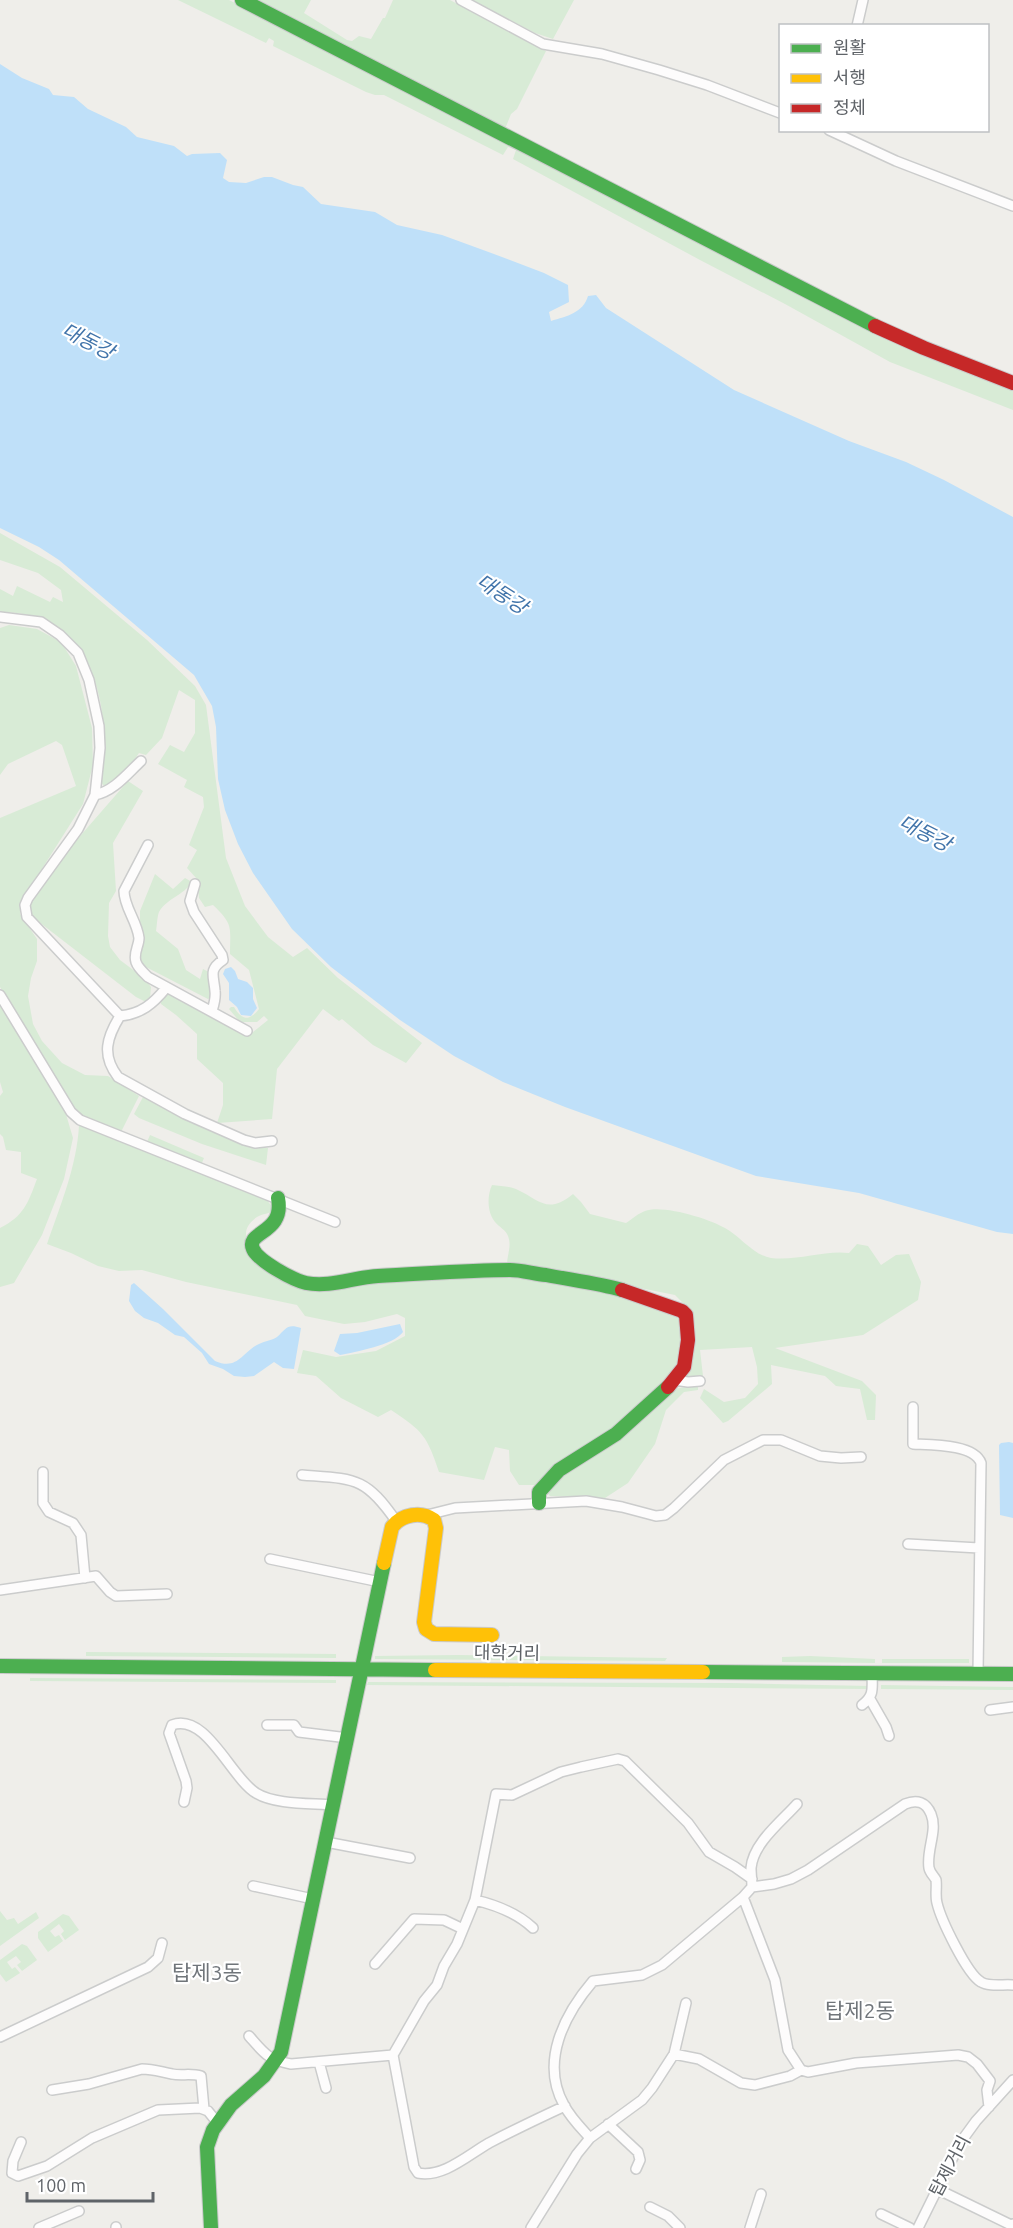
<svg xmlns="http://www.w3.org/2000/svg" width="1013" height="2228" viewBox="0 0 1013 2228" font-family="Ubuntu,'Noto Sans KR',sans-serif">
<style>
.green{fill:#d8ebd6}
.water{fill:#bfe0f9}
.lines{fill:none;stroke-linecap:round;stroke-linejoin:round}
.street-casing{stroke:#cbcccc;stroke-width:12}
.fast-casing{stroke:#cacacb;stroke-width:16}
.slow-casing{stroke:#cacacb;stroke-width:16}
.jam-casing{stroke:#cacacb;stroke-width:16}
.street{stroke:#fdfcfc;stroke-width:9}
.fast{stroke:#4caf50;stroke-width:14}
.slow{stroke:#ffc107;stroke-width:14}
.jam{stroke:#c62828;stroke-width:14}
.labels{text-anchor:middle;stroke-width:4.5;stroke-linejoin:round;paint-order:stroke}
.street-label{font-size:18px;fill:#5f6368;stroke:#fff}
.water-label{font-size:20px;font-style:italic;fill:#4174aa;stroke:#fff}
.quarter-label{font-size:21px;fill:#70757a;stroke:#fff}
</style>
<rect width="100%" height="100%" fill="#efeeea"/>
<path class="green" d="M178,0H229L537,157L1013,388V410L890,362L785,304L700,260L513,159L516,150L508,147L503,155L384,95H375L366,92L273,46L274,41L269,38L266,43Z
M254,0H311L304,13L347,40L352,41L359,36L371,39L383,18H385L393,0H450L546,51L517,109L511,114L505,129Z
M471,0H574L553,39L535,33Z
M0,533L60,567L147,640L195,686L206,705L226,858L245,906L268,937L293,957L307,948L338,978L422,1043L406,1063L373,1045L342,1019L339,1021L323,1009L277,1069L272,1119L217,1123L223,1105V1083L197,1059V1034L176,1015L161,1004L160,998L171,993L245,1033L253,1032L268,1020L264,1016L257,1022H240L229,1009L231,1007H234C242,1021 250,1021 259,1009L249,970L230,954C230,927 234,925 213,905L205,907L199,898L197,879L187,868L197,850L189,845L204,807L203,797L184,787L187,780L158,764L170,745L184,752L195,733V700L179,690L162,738L146,755L139,753C130,766 120,782 104,786L100,781C102,766 105,749 104,734C102,670 72,611 0,612V589L13,596L17,586L50,602L53,597L63,602L61,590L38,573L0,560Z
M9,625L37,629L61,642L76,666L92,728L93,765L83,804L21,902L20,914L37,939V961L31,978L28,996L33,1024L42,1041L62,1063L85,1075L108,1076L139,1096L121,1132L73,1111L0,987V818L76,786L62,745L56,741L8,764L0,775V628Z
M128,781L143,791L113,843L116,891L109,903L108,936L110,947L120,960L144,978L151,987L150,998L146,1002L136,997L30,915L29,907L32,899L74,843Z
M155,874L173,889L185,878L192,882C183,896 167,898 159,912C157,917 157,926 156,931L178,949L186,970L200,979L203,969L209,972L212,997L208,999L144,966L140,957V911Z
M0,1005L65,1111L73,1138L64,1179L42,1235L14,1283L0,1287V1228C24,1216 28,1203 37,1179L21,1173V1152L6,1150L3,1137L0,1134V1096L3,1092L0,1082Z
M143,1097C183,1117 224,1140 268,1148L266,1165L202,1144L139,1118L134,1114Z
M79,1125L267,1200L275,1211C270,1213 262,1214 257,1217C223,1240 277,1270 294,1283L513,1274L603,1290L681,1317L684,1334L676,1367L657,1392L635,1413L537,1485H519L510,1471L509,1450L495,1447L484,1480L439,1472C427,1436 423,1431 391,1410L378,1417L341,1398L316,1376L297,1373L303,1350L336,1357L376,1351L405,1336V1318L397,1314L365,1322L344,1324L305,1316L297,1305L186,1282L142,1270L119,1271L98,1266L71,1253L47,1244C60,1206 77,1166 79,1125Z
M150,1135L204,1158L201,1165L147,1142Z
M492,1185C500,1186 509,1186 516,1189C540,1200 547,1215 573,1194L581,1202L590,1214L626,1223C632,1219 639,1213 645,1211C662,1204 710,1219 725,1228C740,1236 753,1255 771,1258C798,1261 824,1250 849,1253L857,1244L868,1246L881,1265L896,1255L909,1254L921,1282L918,1300L863,1335L775,1348L862,1381L876,1395L875,1420H867L860,1389L836,1386L825,1376L771,1365L772,1384L728,1421L723,1423L700,1398L704,1389L724,1402L745,1398L758,1384L757,1367L752,1347L700,1350L703,1376L694,1379L681,1376L691,1338L690,1310L675,1295L600,1280L507,1265C507,1255 512,1246 508,1236C506,1230 499,1227 495,1222C487,1212 487,1196 492,1185Z
M698,1385V1390L684,1392L666,1410L655,1444L628,1483L605,1498L550,1496L544,1490L674,1389Z
M86,1652L336,1654V1658L86,1656Z
M458,1655L667,1658L665,1661L375,1659V1656Z
M810,1656L875,1659V1663L782,1662V1657Z
M882,1659H969V1663H882Z
M30,1678L336,1680V1683L30,1681Z
M368,1682L731,1683L870,1686V1689L367,1685Z
M881,1685L1013,1687V1690L881,1689Z
M0,1911L7,1920L14,1918L18,1924L36,1912L39,1918L0,1946Z
M63,1914L69,1916L79,1930L65,1940L61,1934L64,1931L59,1924L50,1931L55,1937L59,1935L63,1941L48,1952L38,1938V1932Z
M22,1944L27,1946L37,1960L22,1971L17,1965L21,1962L16,1956L7,1962L12,1969L15,1967L20,1973L6,1982L0,1974V1960Z"/>
<path class="water" d="M0,64L22,78L49,89L53,95L74,97L88,109L126,127L137,137L174,146L187,156L192,154L220,153L227,160L223,178L229,182L246,183L264,177H272L293,185L303,187L321,204L375,212L397,225L442,235L494,254L544,273L568,285L569,302L549,312L551,321C567,316 583,313 588,296L596,295L606,308L734,390L849,441L906,462L944,480L1013,517V1234L997,1232L859,1193L756,1176L565,1107L503,1082L454,1056L400,1020L331,967L292,929L253,873L238,844L225,810L218,779L216,727L212,706L194,675L59,560L39,547L0,528Z
M231,967L235,971L238,979L247,982L253,988V999L257,1008L251,1016L241,1015L237,1007L229,1000V983L223,974L225,969Z
M134,1283L163,1309L215,1361C238,1371 242,1352 259,1344C265,1341 273,1340 277,1337C286,1329 287,1323 301,1328L294,1369L283,1368L274,1362L254,1376L245,1377L234,1376L223,1369L209,1364L202,1353L184,1337L175,1335L158,1323L144,1318L135,1311L129,1301L131,1285Z
M400,1324L403,1332C394,1345 355,1352 340,1355L334,1351L340,1334L357,1333Z
M1009,1442L1013,1443V1518L1000,1515L999,1445L1001,1443Z"/>
<g class="lines">
<defs>
<path id="street" d="M461,0L543,44L602,54L659,70L707,85L780,113
M857,26L863,0
M829,130L896,161L1013,206
M0,617L41,622L60,635L78,653L89,680L99,726L100,748L95,795L78,829L28,898L25,905L27,917L120,1016C107,1037 101,1055 118,1077L185,1114L244,1140L255,1143L272,1141
M95,795C114,791 127,774 141,761
M148,845L124,891C124,907 137,921 139,938C139,946 133,953 136,962C138,968 143,972 148,977L247,1031
M195,884L190,901L194,912L222,955L223,960C208,970 214,976 215,991C216,998 214,1004 212,1011
M0,995L71,1112L80,1120L335,1222
M120,1016C141,1014 153,1004 166,988
M674,1380L688,1382L700,1381
M913,1407V1444C931,1445 974,1444 981,1463L978,1673
M43,1472V1503L49,1512L73,1523L81,1535L85,1578
M302,1475C354,1479 365,1476 396,1521
M427,1515L455,1508L586,1501L622,1507L656,1516L665,1515L674,1508L724,1460L763,1440H781L820,1456L841,1458L861,1457
M908,1544L979,1548
M270,1559L380,1582
M0,1590L96,1576L110,1592L116,1596L167,1594
M870,1699L886,1727L889,1736
M862,1705C875,1695 872,1688 872,1673
M990,1710L1013,1707
M267,1725H294L299,1732L348,1738
M184,1802L187,1788L186,1781L169,1733L172,1725C206,1712 231,1778 256,1793C275,1805 312,1803 333,1805
M326,1842L410,1858
M253,1886L313,1899
M752,1887L774,1884L791,1879L808,1870L905,1804C917,1799 926,1802 931,1814C938,1831 926,1850 929,1868C930,1873 934,1876 936,1880C937,1887 935,1896 937,1903C941,1920 967,1974 981,1982C989,1987 1004,1984 1013,1985
M743,1897L775,1980L788,2050L801,2070L808,2072L856,2063L958,2055L968,2057L977,2064L990,2081L987,2090L989,2107
M475,1900C496,1905 517,1913 533,1928
M375,1964L414,1919L444,1920L463,1929
M249,2036C264,2053 268,2060 291,2064L393,2055
M0,2037L148,1967L158,1958L162,1943
M674,2054L699,2059L741,2083L755,2085L790,2076L801,2070
M319,2062L326,2088
M52,2090L89,2084L142,2069C153,2069 161,2072 172,2074C181,2076 191,2073 201,2076L204,2109
M565,2106C539,2118 514,2130 489,2143C468,2155 443,2178 418,2173L414,2167L393,2055L424,2001L437,1985L444,1966L457,1944L475,1900L496,1794L512,1795L561,1772L581,1767L618,1759L625,1761L688,1823L709,1852L735,1867L752,1879
M608,2124L638,2152L640,2160L636,2169
M590,2138C581,2128 570,2117 564,2105C540,2062 564,2015 593,1981L642,1975L662,1965L743,1897L752,1887C752,1881 751,1874 751,1868C753,1843 782,1821 797,1804
M21,2142L13,2161L12,2173L18,2176L47,2166L92,2138L158,2110L200,2108L208,2111L216,2121
M937,2189L1011,2225L1013,2224
M650,2207L668,2216L680,2228
M881,2214L910,2228
M116,2227V2228
M39,2228L79,2211
M531,2228L577,2154L590,2138L642,2100L652,2088L674,2054L686,2003
M750,2228L761,2194
M918,2228L960,2143L976,2121L1013,2080"/>
<path id="fast" d="M242,0L875,326
M278,1198C285,1234 245,1231 253,1249C258,1261 293,1280 306,1283C330,1288 354,1277 378,1276C422,1274 466,1270 510,1270C522,1270 534,1274 546,1275C571,1280 597,1283 622,1290
M539,1503V1492L559,1470L616,1434L668,1387
M0,1666L435,1670
M703,1672L1013,1674
M211,2228L207,2147L213,2130L231,2105L264,2076L281,2052L384,1563"/>
<path id="slow" d="M384,1563L392,1527C402,1514 421,1511 434,1520L436,1528L424,1622L426,1629L434,1634L492,1635
M435,1670L703,1672"/>
<path id="jam" d="M875,326L924,348L1013,383
M622,1290L682,1311L686,1315L688,1340L684,1367L668,1387"/>
</defs>
<use href="#street" class="street-casing"/>
<use href="#fast" class="fast-casing"/>
<use href="#slow" class="slow-casing"/>
<use href="#jam" class="jam-casing"/>
<use href="#street" class="street"/>
<use href="#fast" class="fast"/>
<use href="#slow" class="slow"/>
<use href="#jam" class="jam"/>
</g>
<g class="labels">
<g class="street-label">
<text transform="translate(507 1653) rotate(1)" y="6">대학거리</text>
<text transform="translate(950 2166) rotate(-62)" y="6">탑제거리</text>
</g>
<g class="water-label">
<text transform="translate(88 341) rotate(27)" y="7">대동강</text>
<text transform="translate(502 594) rotate(33)" y="7">대동강</text>
<text transform="translate(925 833) rotate(27)" y="7">대동강</text>
</g>
<g class="quarter-label">
<text x="207" y="1980">탑제3동</text>
<text x="860" y="2018">탑제2동</text>
</g>
</g>
<rect x="779" y="24" width="210" height="108" fill="#ffffff" stroke="#bfc1c3" stroke-width="1.5"/>
<rect x="791" y="44" width="30" height="9" fill="#4caf50" stroke="#bfc1c3" stroke-width="1.5"/>
<text x="833" y="54" font-size="18" fill="#5f6368">원활</text>
<rect x="791" y="74" width="30" height="9" fill="#ffc107" stroke="#bfc1c3" stroke-width="1.5"/>
<text x="833" y="84" font-size="18" fill="#5f6368">서행</text>
<rect x="791" y="104" width="30" height="9" fill="#c62828" stroke="#bfc1c3" stroke-width="1.5"/>
<text x="833" y="114" font-size="18" fill="#5f6368">정체</text>
<path d="M27 2192v9h126v-9" fill="none" stroke="#5f6368" stroke-width="3"/>
<text x="36" y="2192" font-size="18" fill="#5f6368" stroke="#ffffff" stroke-width="4.5" paint-order="stroke">100 m</text>
</svg>
